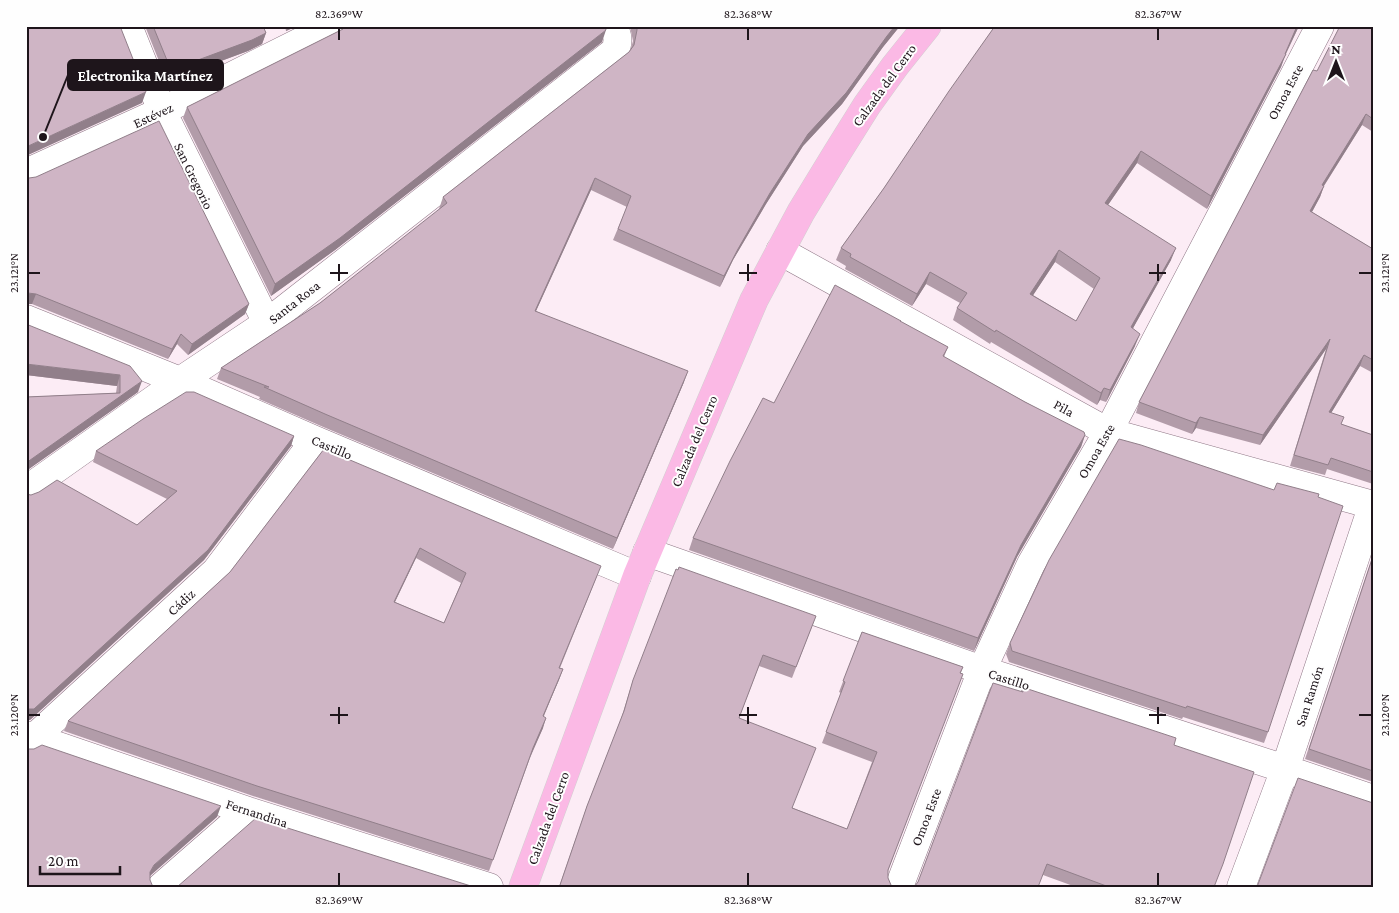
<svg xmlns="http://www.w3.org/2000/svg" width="1399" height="913" viewBox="0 0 1399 913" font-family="'Crimson Pro',serif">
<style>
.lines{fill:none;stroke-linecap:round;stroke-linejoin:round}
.minor-casing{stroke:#8f7786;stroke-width:29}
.major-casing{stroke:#d2d0d1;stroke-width:29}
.minor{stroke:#fff;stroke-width:28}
.major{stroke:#fbb9e5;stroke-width:28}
.wall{fill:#b29ca9;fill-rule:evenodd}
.shaded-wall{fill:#917f8a}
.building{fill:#cfb5c5;stroke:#917f8a;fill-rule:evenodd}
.ticks{fill:none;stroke:#1e151b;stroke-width:2}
.labels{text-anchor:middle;stroke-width:4;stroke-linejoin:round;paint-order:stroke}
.street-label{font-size:14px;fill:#1e151b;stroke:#fefefe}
.leader{fill:none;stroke:#1e151b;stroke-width:2}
.callout-dot{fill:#1e151b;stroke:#fefefe;stroke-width:2}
.callout{fill:#1e151b;stroke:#1e151b;stroke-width:2}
.callout-label{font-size:15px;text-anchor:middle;font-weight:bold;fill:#fff}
.neatline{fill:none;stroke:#1e151b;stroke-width:2}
.ticks-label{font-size:12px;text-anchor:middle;fill:#1e151b}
</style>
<rect width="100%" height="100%" fill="#fcecf5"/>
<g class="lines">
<defs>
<path id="minor" d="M128,26L162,111L267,323
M26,173L162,111L332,26
M780,251L1108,432L1373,505
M26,319L180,381L315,440L637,576
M26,490L180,381L267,323L615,51C619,41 618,35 613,26
M647,552L982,670L1285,769L1373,799
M26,735L248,811L489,887
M26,745L216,571L315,440
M161,887L248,811
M899,887L982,670L1031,564L1108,432L1320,26
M1241,887L1285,769L1373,504"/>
<path id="major" d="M523,887L637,576L754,300L801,212L837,153L867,105L895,66L927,26"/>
</defs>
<use href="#minor" class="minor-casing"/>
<use href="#major" class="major-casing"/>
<use href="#minor" class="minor"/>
<use href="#major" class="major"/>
</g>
<path class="wall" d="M145,26H263L266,33L262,44L248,51L167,81Z
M285,26H297L286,31Z
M630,26H900L883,47L842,104L803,146L766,204L733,260L720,287L613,240L627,207L591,190L536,311L684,382L613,549L321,426L259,399L260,397L217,379L221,368L320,303L440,210L439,209L443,197L629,52L631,48L633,41Z
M995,26H1299L1286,54L1281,67L1207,209L1137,163L1108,205L1171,260L1133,328L1135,346L1106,402L1100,400L1097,405L991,342L990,344L953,320L957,308L960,303L926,284L912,306L845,269L846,266L836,260L841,248L884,188ZM1055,262L1094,289L1076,321L1033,295Z
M1373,26V132L1362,125L1324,186L1320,197L1312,212L1373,249V373L1360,366L1331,413L1341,424L1373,435V484L1327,469L1325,475L1290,466L1326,349L1260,445L1196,428L1192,434L1136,413L1139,402L1317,71Z
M343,29L602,42L335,250L271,296L183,118L187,107Z
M26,177L249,304L245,314L188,355L177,344L168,359L32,304Z
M900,322L948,347L944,357L1085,435L1081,447L1017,557L974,651L689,550L693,538L774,403Z
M130,366L138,392L26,471V397L116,393L117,386L26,375Z
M294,436L291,446L204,560L30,720L137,525L167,499L93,462L96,451Z
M324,449L597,576L560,668L563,669L544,716L543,728L530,758L489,871L253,796L64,731L68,721L230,572ZM416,558L461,583L444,623L395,602Z
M1373,555V782L1305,759Z
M816,616L792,678L759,666L739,718L793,808L847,829L872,762L822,743L841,693L839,692L862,632L963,667L888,871V878L891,885L892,887H559L587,806L621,719L633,680Z
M1010,643L1268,732L1264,743L1183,717L1182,719L1009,662L1006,654Z
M1022,687L1174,745L1215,887H1076L1043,875L918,882L1021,691Z"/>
<path class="shaded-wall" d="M288,26H297L286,31Z
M895,26H900L883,47L842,104L803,146L766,204L733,260L720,287L724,276L738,249L770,193L808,134Z
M1297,26H1299L1285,55L1281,67L1207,209L1211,196L1285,54Z
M606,30L602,42L335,250L271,296L275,284Z
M266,33L262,44L248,51L167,81L171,70Z
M146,92L142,103L26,156V147Z
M1366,114L1362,125L1318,195L1322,185Z
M1141,151L1137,163L1101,215L1105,203Z
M595,178L591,190L531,322L535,311Z
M1324,186L1320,197L1307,221L1310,211Z
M1176,248L1171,260L1127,339L1131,327Z
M1059,250L1055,262L1026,306L1030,294Z
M930,272L926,284L912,306L917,294Z
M28,293L36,294L32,304H26V294Z
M249,304L245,314L188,355L192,344Z
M181,334L177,344L168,359L172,349Z
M1140,334L1135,346L1106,402L1110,390Z
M1330,339L1326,349L1260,445L1263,435Z
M1364,355L1360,366L1325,423L1329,412Z
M26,364L120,375L117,386L26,375Z
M688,371L684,382L613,549L617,538Z
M142,381L138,392L26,471V463Z
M1104,388L1100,400L1097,405L1101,393Z
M1200,417L1196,428L1192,434L1196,423Z
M1085,435L1081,447L1017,557L974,651L978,638L1021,545Z
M294,436L291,446L204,560L30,720H26V709Z
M420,548L416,558L390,612L394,602Z
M563,669L559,680L539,726L543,716Z
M546,718L543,728L529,759L533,748Z
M221,806L217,817L150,876L146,882L150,872L154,865Z"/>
<path class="building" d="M26,26H120L146,92L26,147Z
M153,26H263L266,33L252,40L171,70Z
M346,26H605L606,30L340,238L275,284L187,107L343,29Z
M637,26H895L887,36L846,93L808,134L770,193L738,249L724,276L618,229L631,196L595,178L535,311L688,371L617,538L325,414L264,387H269L221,368L320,303L447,203L443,197L629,52L634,45L637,30Z
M995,26H1297L1285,54H1286L1211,196L1141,151L1105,203L1176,248L1131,327L1140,334L1110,390L1104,388L1101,393L996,330L995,332L957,308L967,293L930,272L917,294L850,257L851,254L841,248L884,188L949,91ZM1059,250L1100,278L1076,321L1030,294Z
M1340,26H1373V119L1366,114L1322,185L1324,186L1310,211L1373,249V360L1364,355L1329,412L1344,417L1341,424L1373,435V472L1331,458L1328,465L1294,455L1330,339L1263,435L1200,417L1196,423L1139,402L1313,70L1317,71Z
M159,121L249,304L192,344L181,334L172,349L36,294L28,293L26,294V177L29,178L36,177Z
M835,285L901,321H900L948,347L943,356L1025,402L1084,432L1085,435L1021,545L978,638L693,538L730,461L763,398L774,403Z
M26,324L130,366L142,381L26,463V397L120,393V375L26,364Z
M186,392H194L294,436L208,550L34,709H26V494L31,495L39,492L57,480L137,525L177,491L96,451L143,419Z
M1119,439L1141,445L1274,490L1277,483L1319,494L1318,497L1343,506L1268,732L1187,706L1186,708L1012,651L1010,643L1049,560Z
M324,449L601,566L559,668L563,669L543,716L546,718L533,748L493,860L257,786L68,721L230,572ZM420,548L466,573L444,623L394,602Z
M1373,556V771L1309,749Z
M679,567L816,616L796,667L763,655L739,718L816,748L792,808L847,829L877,752L826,732L845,682L843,681L862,632L963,667L960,673L963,674L888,870V878L891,885L892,887H562L560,885L587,806L624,711L633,680L676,569L678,570Z
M993,683L1023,692L1022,687L1176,738L1174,745L1254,772L1223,864L1214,887H1109L1047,864L1038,887H914L918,882Z
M42,745L221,806L154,865L150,872V880L153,887H26V749H34Z
M1298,778L1373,803V887H1257Z
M256,818L474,887H177Z"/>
<path class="ticks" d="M339,28V40M748,28V40M1158,28V40M339,264V281M748,264V281M1158,264V281M28,273H40M330,273H348M739,273H757M1149,273H1166M1359,273H1372M339,707V724M748,707V724M1158,707V724M28,715H40M330,715H348M739,715H757M1149,715H1166M1359,715H1372M339,873V886M748,873V886M1158,873V886"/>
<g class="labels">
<g class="street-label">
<text transform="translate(884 85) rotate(-54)" y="5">Calzada del Cerro</text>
<text transform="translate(1285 92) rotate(-62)" y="5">Omoa Este</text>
<text transform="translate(153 115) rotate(-25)" y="5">Estévez</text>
<text transform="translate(194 176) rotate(64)" y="5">San Gregorio</text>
<text transform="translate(294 302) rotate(-38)" y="5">Santa Rosa</text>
<text transform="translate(1064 408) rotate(29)" y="5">Pila</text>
<text transform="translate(694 441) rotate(-67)" y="5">Calzada del Cerro</text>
<text transform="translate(332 447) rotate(23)" y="5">Castillo</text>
<text transform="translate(1096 451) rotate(-60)" y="5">Omoa Este</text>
<text transform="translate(181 602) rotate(-43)" y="5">Cádiz</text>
<text transform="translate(1009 679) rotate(18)" y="5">Castillo</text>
<text transform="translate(1309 696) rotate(-72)" y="5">San Ramón</text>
<text transform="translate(257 813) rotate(18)" y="5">Fernandina</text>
<text transform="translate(926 817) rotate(-69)" y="5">Omoa Este</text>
<text transform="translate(548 818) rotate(-70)" y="5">Calzada del Cerro</text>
</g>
</g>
<path class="leader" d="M43 137L68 75"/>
<circle class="callout-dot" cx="43" cy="137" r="5"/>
<rect class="callout" x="68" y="60" width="155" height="30" rx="5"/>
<g class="callout-label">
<text x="145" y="81">Electronika Martínez</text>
</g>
<rect width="1399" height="913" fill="none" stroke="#fefefe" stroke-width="55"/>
<g transform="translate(1336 62)" stroke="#fefefe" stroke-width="4" paint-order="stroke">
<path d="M0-4L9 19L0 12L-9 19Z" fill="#1e151b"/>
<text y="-8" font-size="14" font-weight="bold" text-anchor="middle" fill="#1e151b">N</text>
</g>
<path d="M40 866v8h80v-8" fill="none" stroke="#1e151b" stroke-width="2.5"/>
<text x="48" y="866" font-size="15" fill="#1e151b" stroke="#fefefe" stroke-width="4" paint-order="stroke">20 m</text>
<rect x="28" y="28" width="1344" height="858" class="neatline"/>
<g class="ticks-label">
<text x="339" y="18">82.369°W</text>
<text x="748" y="18">82.368°W</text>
<text x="1158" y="18">82.367°W</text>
<text transform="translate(14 273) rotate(-90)" y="4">23.121°N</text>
<text transform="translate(1385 273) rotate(-90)" y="4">23.121°N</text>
<text transform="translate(14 715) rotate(-90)" y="4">23.120°N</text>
<text transform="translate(1385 715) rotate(-90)" y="4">23.120°N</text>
<text x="339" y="904">82.369°W</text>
<text x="748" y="904">82.368°W</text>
<text x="1158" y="904">82.367°W</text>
</g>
</svg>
